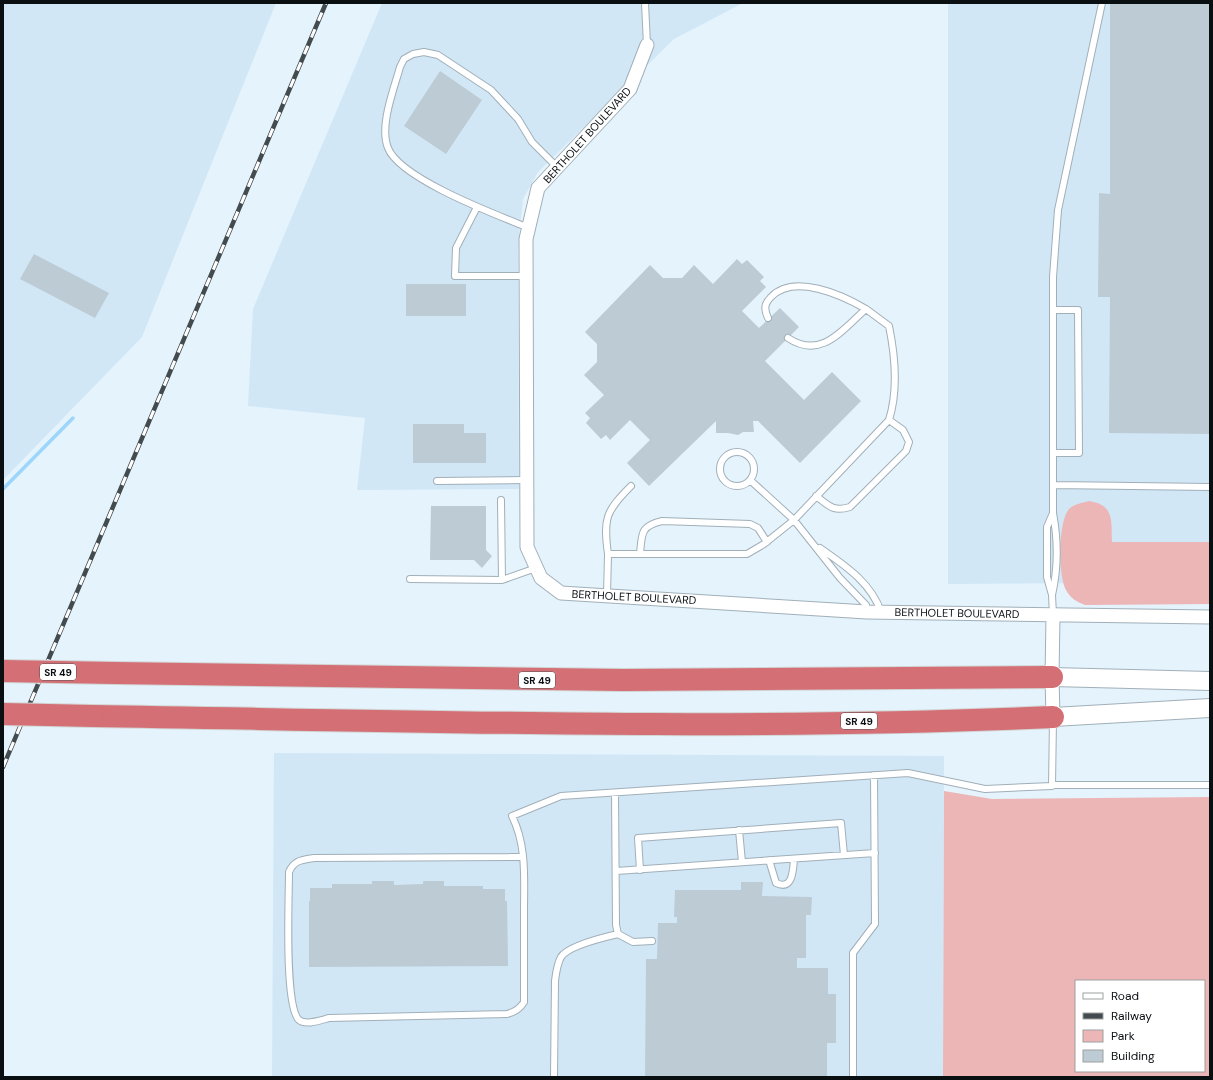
<svg xmlns="http://www.w3.org/2000/svg" width="1213" height="1080" viewBox="0 0 1213 1080" font-family="'DM Sans',sans-serif">
<style>
.built{fill:#d1e7f6}
.green{fill:#ecb5b6;fill-rule:evenodd}
.lines{fill:none;stroke-linecap:round;stroke-linejoin:round}
.stream{stroke:#9cd6fa;stroke-width:3.5}
.building{fill:#bdcbd5}
.lane-casing{stroke:#a1afb8;stroke-width:8}
.street-casing{stroke:#a1afb8;stroke-width:15}
.secondary-casing{stroke:#a1afb8;stroke-width:20}
.highway-casing{stroke:#d3d4d4;stroke-width:24}
.lane{stroke:#fff;stroke-width:6}
.street{stroke:#fff;stroke-width:13}
.secondary{stroke:#fff;stroke-width:18}
.highway{stroke:#d36f75;stroke-width:22}
.rail-casing{stroke:#434b4f;stroke-width:4.5}
.rail{stroke:#fff;stroke-width:3;stroke-dasharray:9;stroke-linecap:butt}
.highway-bridge-casing{stroke:#d3d4d4;stroke-width:24;stroke-linecap:butt}
.highway-bridge{stroke:#d36f75;stroke-width:22}
.labels{text-anchor:middle;stroke-width:3;stroke-linejoin:round;paint-order:stroke}
.shield{fill:#fff;stroke:#545759;stroke-width:1}
.shield-label{font-size:10px;font-weight:bold;fill:#0a0f12}
.street-label{font-size:11px;fill:#0a0f12;stroke:#fff}
</style>
<rect width="100%" height="100%" fill="#e4f3fc"/>
<path class="built" d="M3,3H276L142,337L3,480Z
M382,3H743L674,39L538,172L523,199L518,246L519,489L357,490L365,418L248,406L253,309Z
M948,3H1210V582L948,584Z
M274,753L944,756L943,1077H272Z"/>
<path class="green" d="M1089,501C1115,505 1111,521 1112,542H1210V604L1085,605C1077,602 1070,598 1066,590C1058,576 1058,522 1069,509C1074,504 1082,503 1089,501Z
M944,791L992,799L1210,797V1077H943ZM1076,981H1204V1071H1076Z"/>
<g class="lines">
<path class="stream" d="M3,489L73,418"/>
</g>
<path class="building" d="M1110,3H1210V434L1109,433L1110,297H1098L1099,193L1110,194Z
M440,71L482,100L446,154L404,126Z
M34,254L109,293L95,318L20,279Z
M737,259L742,264L747,260L764,277L760,281L766,287L742,311L759,328L780,308L799,327L765,361L804,400L832,372L861,401L800,463L758,421H753L754,432H743L738,435L728,433H716V421L649,486L627,463L650,440L630,420L610,440L606,435L601,439L586,423L590,418L585,413L604,395L584,375L597,362V344L585,332L650,265L663,278H682L694,265L713,284Z
M406,284H466V316H406Z
M413,424H464V433H486V463H413Z
M431,506H486V550L492,556L482,568L474,560H430Z
M372,881H394V885L423,884V881H444V886H483V889H505V901H507L508,966L309,967V901H310V888H332V884H372Z
M741,882H763L762,896L812,897L811,915H806V958H797V968H828V994H836V1043H827V1077H645L646,959H657L658,923H677V917H674L675,890H741Z"/>
<g class="lines">
<defs>
<path id="lane" d="M645,3L647,45
M477,207L456,248L455,276H526
M529,228C497,215 400,179 388,148C379,126 394,89 400,67L404,59L413,54L424,52L438,55L491,90L518,119L532,142L558,168
M866,309L889,326C895,355 898,391 889,420L794,520L840,578L866,605L867,612
M1054,310H1078L1079,453H1054
M768,318C764,309 764,304 771,297C794,273 842,295 866,309C842,330 821,360 788,338
M720 469a17 17 0 1 1 34 0a17 17 0 1 1-34 0Z
M437,481L527,480
M1054,485L1210,487
M816,496C829,506 833,512 850,507L906,451L909,442L903,430L889,420
M501,500L502,580
M820,548C844,565 871,582 881,612
M608,554C603,518 606,511 631,486
M640,554C642,534 640,526 662,521L750,524L758,528L767,542
M410,579L502,580L536,568
M607,595L608,554H747L764,544L794,520L750,480
M1052,595C1058,569 1058,540 1053,513V277L1058,210L1102,3
M1053,615L1052,595L1047,577V527L1053,513
M1052,785H1210
M739,830L742,862
M523,857L314,858C302,860 294,860 289,872C289,897 284,1006 299,1020C306,1026 321,1020 329,1018L507,1014C515,1012 520,1009 524,1002C524,972 524,942 524,912C524,879 527,846 512,816L561,796L908,773L985,789L1052,786L1053,720
M769,860L776,883C793,891 793,870 794,859
M640,870L638,838L841,823L844,855
M616,871L875,853
M618,934L633,942L652,941
M554,1077L555,981C556,973 557,964 561,957C568,946 605,937 618,934L616,925L615,793
M853,1077V953L875,924L874,775"/>
<path id="street" d="M647,45L630,89L538,188L526,239L527,547L541,578L561,593L867,612L1210,617
M1053,616L1052,677L1053,717"/>
<path id="secondary" d="M1052,677L1210,681
M1053,717L1210,708"/>
<path id="highway" d="M114,673L623,680L1052,677
M93,716C413,721 734,731 1053,717"/>
</defs>
<use href="#lane" class="lane-casing"/>
<use href="#street" class="street-casing"/>
<use href="#secondary" class="secondary-casing"/>
<use href="#highway" class="highway-casing"/>
<use href="#lane" class="lane"/>
<use href="#street" class="street"/>
<use href="#secondary" class="secondary"/>
<use href="#highway" class="highway"/>
<defs>
<path id="rail" d="M3,767L326,3"/>
</defs>
<use href="#rail" class="rail-casing"/>
<use href="#rail" class="rail"/>
<defs>
<path id="highway-bridge" d="M3,671L114,673
M3,714L93,716"/>
</defs>
<use href="#highway-bridge" class="highway-bridge-casing"/>
<use href="#highway-bridge" class="highway-bridge"/>
</g>
<g class="labels">
<g class="shield">
<rect x="40" y="664" width="36" height="16" rx="3"/>
<rect x="519" y="672" width="36" height="16" rx="3"/>
<rect x="841" y="713" width="36" height="16" rx="3"/>
</g>
<g class="shield-label">
<text x="58" y="676">SR 49</text>
<text x="537" y="684">SR 49</text>
<text x="859" y="725">SR 49</text>
</g>
<g class="street-label">
<text transform="translate(587 135) rotate(-48)" y="4">BERTHOLET BOULEVARD</text>
<text transform="translate(634 597) rotate(3)" y="4">BERTHOLET BOULEVARD</text>
<text transform="translate(957 613) rotate(1)" y="4">BERTHOLET BOULEVARD</text>
</g>
</g>
<rect width="1213" height="1080" fill="none" stroke="#0a0f12" stroke-width="8"/>
<rect x="1075" y="980" width="130" height="92" fill="#ffffff" stroke="#9d9fa0"/>
<rect x="1083" y="993" width="20" height="6" fill="#ffffff" stroke="#9d9fa0"/>
<text x="1111" y="1000" font-size="12" fill="#0a0f12">Road</text>
<rect x="1083" y="1013" width="20" height="6" fill="#434b4f" stroke="#9d9fa0"/>
<text x="1111" y="1020" font-size="12" fill="#0a0f12">Railway</text>
<rect x="1083" y="1030" width="20" height="12" fill="#ecb5b6" stroke="#9d9fa0"/>
<text x="1111" y="1040" font-size="12" fill="#0a0f12">Park</text>
<rect x="1083" y="1050" width="20" height="12" fill="#bdcbd5" stroke="#9d9fa0"/>
<text x="1111" y="1060" font-size="12" fill="#0a0f12">Building</text>
</svg>
